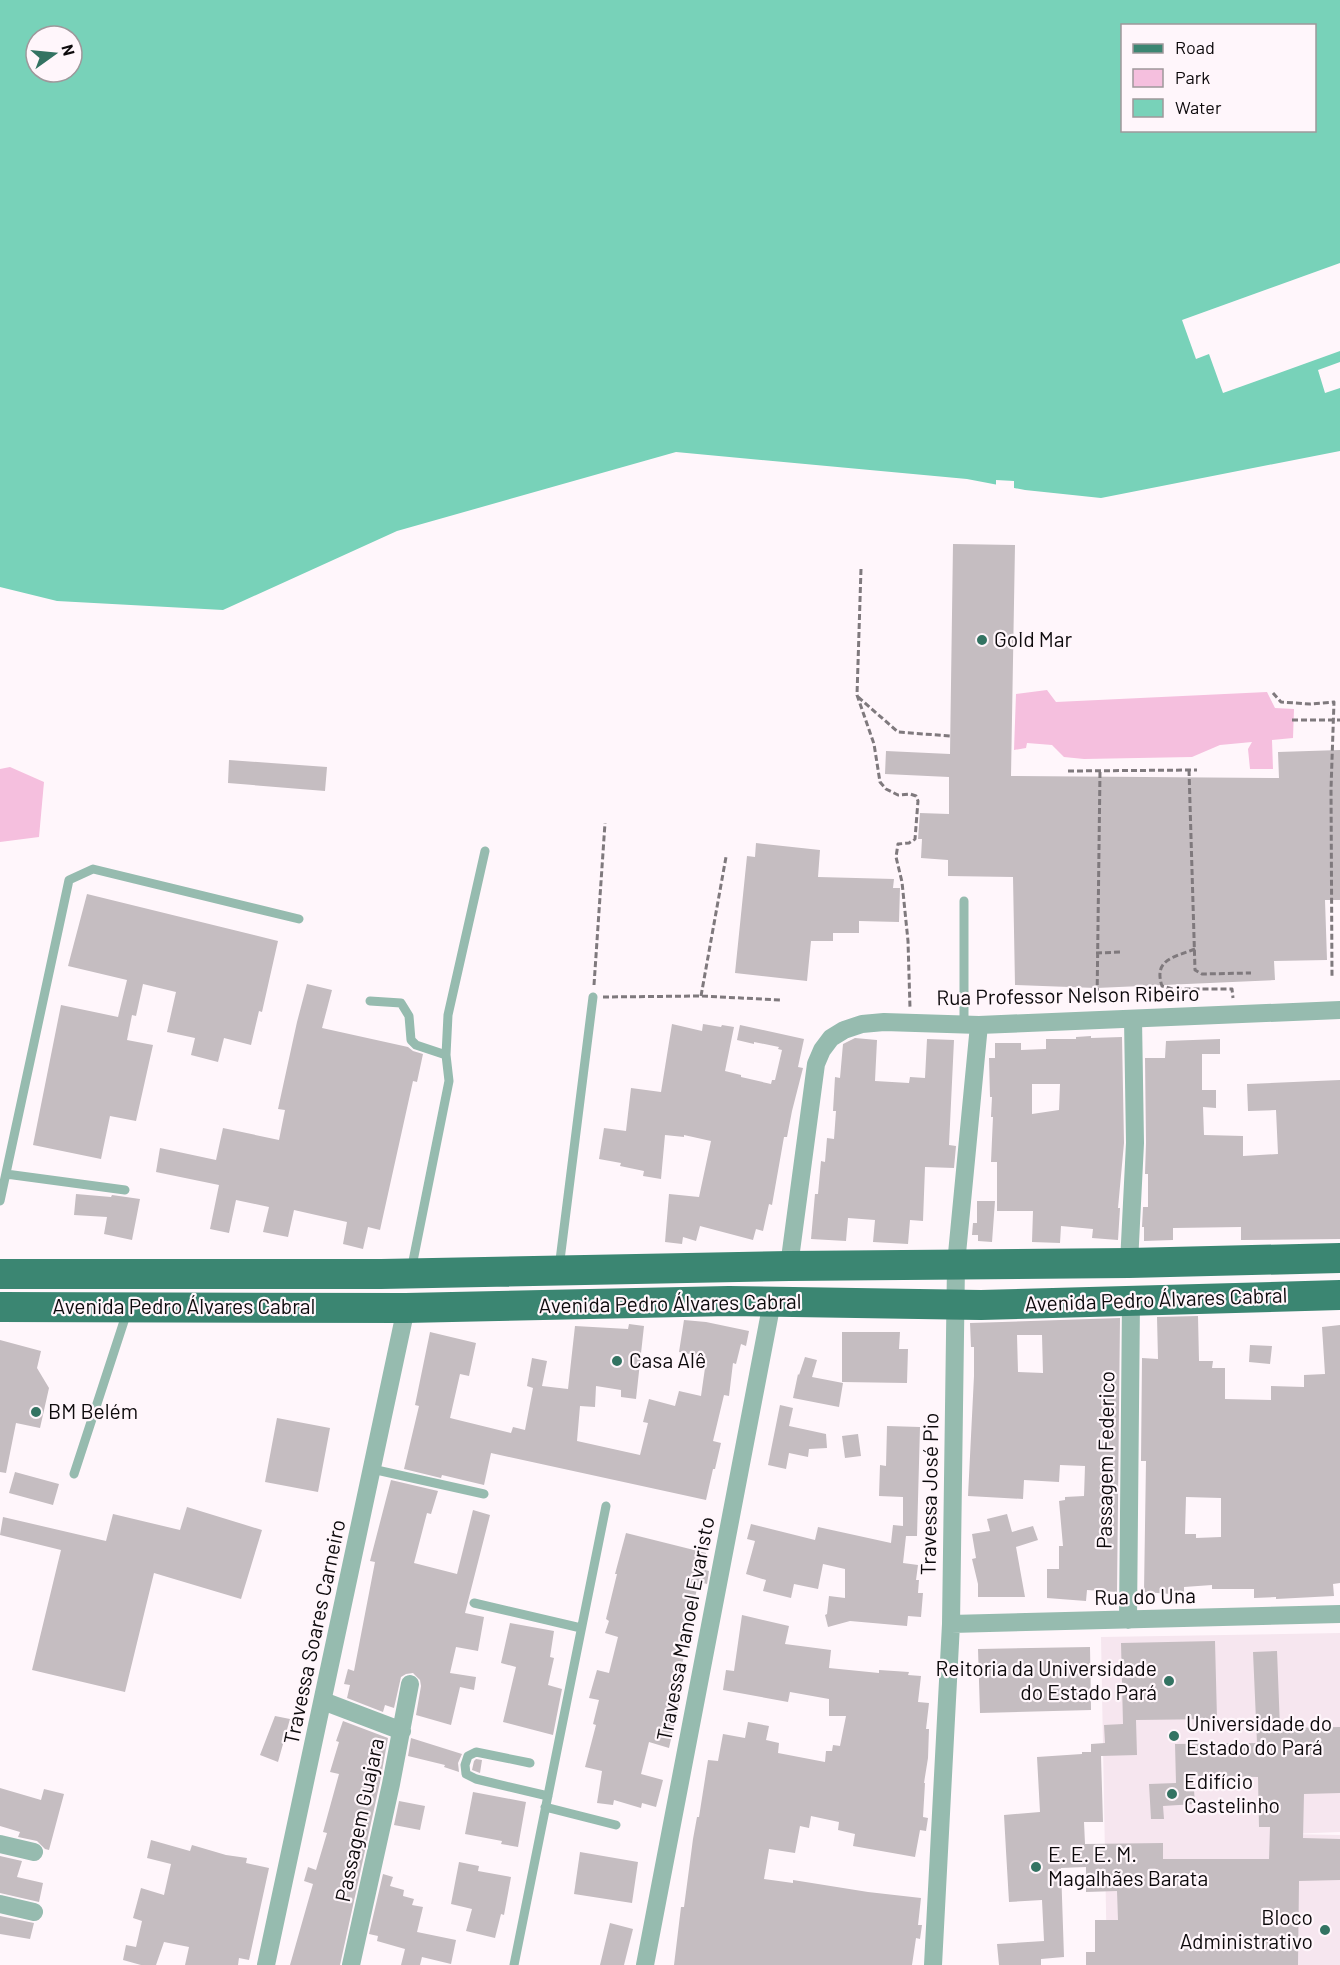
<svg xmlns="http://www.w3.org/2000/svg" width="1340" height="1965" viewBox="0 0 1340 1965" font-family="Barlow,sans-serif">
<style>
.built{fill:#f6e6ef}
.green{fill:#f5bfde}
.water{fill:#78d2b9;fill-rule:evenodd}
.pier{fill:#fff6fb}
.building{fill:#c5bdc1;fill-rule:evenodd}
.lines{fill:none;stroke-linecap:round;stroke-linejoin:round}
.path{stroke:#7f797d;stroke-width:3;stroke-dasharray:6 3;stroke-linecap:butt}
.service{stroke:#96bbaf;stroke-width:9}
.minor{stroke:#96bbaf;stroke-width:18}
.primary{stroke:#3b8672;stroke-width:30}
.poi-dot{fill:#337362;stroke:#fff6fb;stroke-width:2}
.labels{text-anchor:middle;stroke-width:4.5;stroke-linejoin:round;paint-order:stroke}
.poi-label{font-size:21px;fill:#0d0a0c;stroke:#fff6fb;text-anchor:start}
.street-label{font-size:21px;fill:#0d0a0c;stroke:#fff6fb}
</style>
<rect width="100%" height="100%" fill="#fff6fb"/>
<path class="built" d="M1340,1633V1832L1288,1834L1340,1835V1965H1107L1101,1637Z"/>
<path class="green" d="M1047,690L1056,702L1267,692L1275,708L1294,709L1293,738L1272,740L1273,769H1250L1248,749L1252,742L1220,745L1192,757L1084,759L1064,757L1052,745L1027,743L1026,748L1014,750L1016,694Z
M10,767L44,782L39,837L0,842V769Z"/>
<path class="water" d="M0,0H1340V451L1101,498L1025,490L967,479L676,452L397,531L223,610L57,601L0,587ZM1122,26H1314V130H1122ZM36,36H72V72H36Z"/>
<path class="pier" d="M1340,263V351L1223,393L1209,354L1196,359L1182,320Z
M1340,362V388L1325,393L1318,370Z
M996,480L1014,481V491L996,487Z"/>
<path class="building" d="M953,544L1015,545L1011,776L1279,778L1278,752L1340,750V900H1325L1327,960L1274,961L1275,980L1096,988L1015,985L1013,877L948,876V860L921,858L922,839H918L920,813L949,814V777L885,774L886,751L950,754Z
M229,760L327,767L325,791L228,783Z
M756,843L820,850L818,877L894,879L893,888H900L899,922L859,921V933H833V941H811L807,981L735,973L747,856L755,857Z
M87,894L278,941L262,1012L259,1011L251,1045L224,1038L218,1062L191,1055L195,1038L167,1032L176,992L143,984L136,1016L132,1015L127,1040L153,1045L136,1121L110,1116L101,1159L33,1145L61,1005L118,1017L127,980L68,966Z
M307,984L332,990L322,1028L408,1047L413,1051L423,1054L417,1082L413,1081L380,1230L368,1227L363,1249L343,1244L347,1222L294,1210L288,1237L263,1232L269,1207L236,1200L229,1233L210,1229L219,1185L156,1172L160,1148L216,1160L223,1128L279,1140L285,1110L278,1109L297,1022Z
M672,1024L702,1031L703,1024L721,1027L722,1025L734,1027L725,1071L741,1075V1077L771,1084L772,1080H775L782,1050L778,1049L779,1047L754,1042V1044L737,1040L740,1025L804,1039L798,1067L803,1068L792,1111L787,1137H784L772,1205L769,1204L763,1231L756,1229L753,1240L700,1226L696,1241L683,1237L682,1244L665,1242L669,1194L699,1197L711,1141L684,1135V1137L665,1135L661,1179L643,1176L644,1171L620,1166L621,1163L599,1159L604,1128L626,1131L631,1088L661,1092Z
M1091,1036V1038L1122,1037L1124,1143L1118,1208H1120L1118,1240L1092,1238L1093,1229L1061,1226L1060,1243L1032,1242L1033,1211H997V1162H991L993,1117H991L992,1097H990L989,1058H995V1043H1021V1050L1046,1049V1039H1076V1037ZM1032,1084H1060L1059,1110L1032,1114Z
M855,1038L877,1040L875,1081L909,1083L910,1077L925,1078L927,1039L954,1040L949,1145L956,1146L954,1168L925,1167L923,1221L910,1220L908,1244L873,1242L875,1220L848,1218L846,1241L811,1239L815,1194H818L821,1161L825,1162L827,1138L834,1139L836,1111H833L835,1077L840,1078L843,1044Z
M1220,1039V1054H1202V1090H1216V1108L1203,1107L1204,1135L1243,1136V1156L1278,1154L1276,1110L1248,1111L1247,1084L1340,1080V1239L1241,1240V1227L1173,1228V1240L1144,1241V1227H1142L1143,1207H1148V1174H1145L1146,1143L1145,1058H1165L1166,1041Z
M76,1194L111,1197L112,1195L140,1199L132,1240L104,1234L107,1217L74,1215Z
M977,1201H995L992,1242L978,1241V1235H972L973,1223H977Z
M1198,1316L1199,1361H1213L1212,1368H1225V1399L1271,1400V1386L1304,1387V1375L1325,1374L1322,1327L1340,1325V1583L1333,1584L1334,1596L1276,1599V1597L1254,1598V1589H1212V1585L1184,1587V1595L1144,1592L1146,1461H1141L1142,1358L1158,1359L1157,1317ZM1186,1497L1221,1498V1537L1196,1538V1534H1185Z
M1120,1318L1117,1592L1087,1590L1086,1601L1047,1598V1569H1059V1546H1063L1059,1501L1065,1500V1497L1084,1496L1085,1466L1060,1465L1059,1482L1024,1480L1023,1499L968,1496L974,1376V1347H971L970,1323ZM1017,1335H1042L1043,1373L1018,1372Z
M684,1320L706,1322L749,1331L746,1346L741,1344L736,1364L733,1363L729,1396L724,1395L713,1441L721,1443L715,1469H713L706,1500L491,1453L484,1485L442,1475L441,1478L404,1469L419,1406L415,1405L430,1332L476,1343L469,1376L460,1374L450,1418L511,1433L513,1427L525,1430L533,1388L527,1386L532,1358L547,1361L542,1386L568,1389L575,1326L628,1329L629,1324L644,1326L636,1399L621,1397V1390L596,1386L595,1407L580,1406L577,1441L640,1455L648,1423L643,1422L649,1399L675,1406L679,1391L701,1396L706,1361L699,1360L700,1356L679,1352Z
M842,1332H900L899,1349H908L907,1383L842,1382Z
M0,1340L41,1351L37,1368L49,1388L40,1428L16,1423L6,1473L0,1472Z
M1250,1345L1272,1346L1270,1364L1249,1362Z
M805,1357L817,1360L812,1377L843,1383L839,1407L793,1398L798,1374L799,1375Z
M780,1405L793,1408L789,1426L826,1434L827,1448L809,1449L808,1457L789,1453L786,1469L768,1465Z
M277,1418L330,1428L318,1492L265,1482Z
M887,1426L920,1427L917,1536H906L903,1563L918,1565L916,1580H919L918,1593H923L921,1617L908,1616L907,1626L850,1621L828,1627L825,1615L827,1614L829,1596L845,1598V1569L823,1564L818,1589L794,1584L791,1598L763,1591L766,1580L746,1574L755,1541L747,1539L751,1524L815,1540L818,1527L891,1543L893,1525L903,1526V1497L879,1496L880,1465L886,1466Z
M858,1434L861,1456L845,1458L842,1436Z
M15,1472L59,1484L53,1505L9,1493Z
M391,1480L438,1491L431,1514L427,1513L414,1563L457,1574L473,1510L490,1515L465,1613L484,1617L478,1651L456,1647L450,1673L476,1677L474,1690L460,1687L451,1725L416,1715L421,1686L420,1680L413,1673L406,1674L401,1677L394,1708L385,1705L383,1712L347,1698L350,1685L344,1684L348,1669L354,1671L375,1562L370,1561Z
M187,1507L262,1530L241,1599L154,1573L125,1692L32,1670L61,1550L0,1535L3,1517L106,1541L113,1514L180,1530Z
M1007,1514L1012,1532L1033,1526L1038,1540L1016,1547L1025,1597H978V1584L972,1559L976,1558L972,1534L990,1531L987,1519Z
M626,1533L706,1553L702,1569L709,1571L707,1584L699,1582L687,1626H689L682,1656L684,1657L675,1688L682,1690L669,1748L649,1742L641,1774L663,1780L656,1807L642,1803L641,1808L614,1800L613,1805L597,1803L602,1771L585,1767L596,1725L593,1724L599,1700L589,1698L597,1670L609,1673L618,1637L605,1633L609,1621L606,1619L617,1574H615Z
M742,1615L789,1626L785,1644L831,1650L829,1668L879,1673V1670L909,1672L908,1675L921,1676L918,1702L929,1703L926,1729H929L928,1758L924,1783H925L923,1817L928,1818L926,1831L920,1830L915,1857L853,1846L855,1834L838,1830L839,1822L811,1816L809,1828L800,1826L795,1853L769,1849L764,1879L793,1883V1880L868,1892L921,1898L918,1925H922L920,1939L916,1938L912,1965H674L681,1907H684L693,1839L697,1817H699L708,1760L718,1761L723,1734L745,1738L748,1722L769,1726L766,1740L779,1743L778,1753L825,1762L826,1751H832L833,1745L840,1746L846,1716H829V1699L790,1692L788,1702L723,1690L726,1670L734,1671Z
M510,1623L554,1631L550,1657L554,1658L548,1685L562,1689L553,1735L503,1722L516,1667L501,1663Z
M1215,1641L1217,1719L1136,1720L1137,1755L1101,1756L1103,1822H1084L1085,1844L1163,1843V1859H1269L1270,1827H1259L1258,1777L1193,1776L1195,1804L1163,1806L1164,1819H1151L1149,1784L1176,1783L1175,1744L1257,1743L1253,1652L1277,1651L1280,1728L1340,1727V1793L1304,1794L1303,1838L1340,1839V1880L1299,1881L1298,1965H1086V1952H1095V1920H1118L1117,1891L1086,1892V1867L1061,1868L1064,1957L1041,1959V1965H999L997,1944L1044,1941L1042,1900L1009,1902L1006,1851L1004,1815L1040,1812L1037,1757L1082,1754V1752H1091V1744L1105,1743L1104,1725L1123,1724L1121,1643Z
M1090,1647L1091,1710L980,1713L978,1649Z
M275,1716L290,1719L278,1762L260,1755Z
M343,1721L388,1738L380,1782L340,1965H290L313,1884L304,1881L308,1867L316,1870L327,1833L323,1832L339,1774L330,1772L339,1742L336,1741Z
M411,1738L462,1754L458,1763L459,1772L444,1767L445,1765L408,1756Z
M476,1759L482,1760L480,1773L472,1770L474,1761Z
M0,1788L41,1800L44,1789L64,1794L49,1850L45,1849L37,1841L18,1837L20,1832L0,1826Z
M473,1792L526,1802L518,1847L501,1844L502,1841L465,1834Z
M399,1801L425,1806L420,1830L394,1825Z
M151,1840L190,1851L192,1845L226,1855L247,1858L246,1863L269,1868L249,1960L239,1958L238,1965H185L189,1947L164,1942L156,1965H141L123,1960L126,1945L136,1947L142,1921L133,1918L141,1888L164,1895L171,1864L147,1858Z
M580,1852L638,1862L632,1903L574,1894Z
M0,1856L22,1861L17,1877L43,1883L39,1902L0,1893Z
M459,1862L479,1866L478,1871L511,1877L504,1915L501,1914L495,1938L466,1931L472,1909L451,1904Z
M383,1874L393,1877L390,1886L404,1890L403,1896L414,1899L412,1905L423,1907L417,1932L456,1940L451,1964L422,1957L420,1965H401L405,1949L377,1941L378,1936L369,1934Z
M0,1916L34,1923L30,1939L0,1934Z
M610,1923L633,1929L624,1965H600Z"/>
<g class="lines">
<path class="path" d="M861,569L857,695L874,744L880,782L886,789L898,795L910,794L916,796L918,801L915,839L909,843L898,844L896,857L902,882L908,941L910,1008
M1273,693L1281,702L1310,704L1334,702L1331,789L1332,976
M858,697L898,732L950,736
M1292,720H1340
M1189,770L1195,970L1202,974L1251,973
M1068,771L1197,770
M1195,949C1175,957 1153,959 1162,986L1173,989H1232L1233,998
M1096,953L1123,952
M594,985L605,823
M701,996L726,857
M603,997L701,996L781,1000
M1097,1003L1100,771"/>
<path class="service" d="M964,901V1024
M370,1001L401,1003L409,1016L411,1040L416,1045L446,1055
M6,1174L125,1190
M0,1201L69,880L93,869L299,919
M559,1268L593,997
M411,1271L449,1081L446,1055L448,1015L485,851
M372,1469L484,1494
M74,1474L127,1312
M474,1603L581,1628
M530,1763L476,1752L468,1756L465,1765L466,1774L476,1779L548,1796
M545,1807L616,1825
M514,1965L606,1506"/>
<path class="minor" d="M1129,1263L1135,1143L1133,1019
M789,1266L816,1064L822,1050L831,1038L844,1030L862,1024L884,1022L979,1025L1340,1010
M1128,1620L1131,1301
M951,1624L1340,1614
M323,1701L402,1731
M0,1844L34,1852
M0,1904L34,1912
M266,1965L406,1308
M351,1965L391,1784L410,1684
M645,1965L772,1302
M933,1965L951,1624L956,1264L979,1025"/>
<path class="primary" d="M0,1274H381L789,1266L1129,1263L1340,1258
M0,1307L406,1308L729,1301L981,1305L1340,1295"/>
</g>
<g class="poi-dot">
<circle cx="982" cy="640" r="6"/>
<circle cx="617" cy="1361" r="6"/>
<circle cx="36" cy="1412" r="6"/>
<circle cx="1169" cy="1681" r="6"/>
<circle cx="1174" cy="1736" r="6"/>
<circle cx="1172" cy="1794" r="6"/>
<circle cx="1036" cy="1867" r="6"/>
<circle cx="1325" cy="1930" r="6"/>
</g>
<g class="labels">
<g class="poi-label">
<text x="994" y="647">Gold Mar</text>
<text x="629" y="1368">Casa Alê</text>
<text x="48" y="1419">BM Belém</text>
<text x="1157" y="1676" text-anchor="end">Reitoria da Universidade<tspan x="1157" dy="24">do Estado Pará</tspan></text>
<text x="1186" y="1731">Universidade do<tspan x="1186" dy="24">Estado do Pará</tspan></text>
<text x="1184" y="1789">Edifício<tspan x="1184" dy="24">Castelinho</tspan></text>
<text x="1048" y="1862">E. E. E. M.<tspan x="1048" dy="24">Magalhães Barata</tspan></text>
<text x="1313" y="1925" text-anchor="end">Bloco<tspan x="1313" dy="24">Administrativo</tspan></text>
</g>
<g class="street-label">
<text transform="translate(1068 996) rotate(-1)" y="7">Rua Professor Nelson Ribeiro</text>
<text transform="translate(1156 1300) rotate(-2)" y="7">Avenida Pedro Álvares Cabral</text>
<text transform="translate(670 1304) rotate(-1)" y="7">Avenida Pedro Álvares Cabral</text>
<text x="184" y="1314">Avenida Pedro Álvares Cabral</text>
<text transform="translate(1106 1460) rotate(-89)" y="7">Passagem Federico</text>
<text transform="translate(930 1494) rotate(-89)" y="7">Travessa José Pio</text>
<text transform="translate(1145 1597) rotate(-1)" y="7">Rua do Una</text>
<text transform="translate(686 1629) rotate(-79)" y="7">Travessa Manoel Evaristo</text>
<text transform="translate(315 1632) rotate(-78)" y="7">Travessa Soares Carneiro</text>
<text transform="translate(360 1820) rotate(-78)" y="7">Passagem Guajara</text>
</g>
</g>
<rect x="1121" y="24" width="195" height="108" fill="#fff6fb" stroke="#9e989b" stroke-width="1.5"/>
<rect x="1133" y="44" width="30" height="9" fill="#3b8672" stroke="#9e989b" stroke-width="1.5"/>
<text x="1175" y="54" font-size="18" fill="#0d0a0c">Road</text>
<rect x="1133" y="69" width="30" height="18" fill="#f5bfde" stroke="#9e989b" stroke-width="1.5"/>
<text x="1175" y="84" font-size="18" fill="#0d0a0c">Park</text>
<rect x="1133" y="99" width="30" height="18" fill="#78d2b9" stroke="#9e989b" stroke-width="1.5"/>
<text x="1175" y="114" font-size="18" fill="#0d0a0c">Water</text>
<g transform="translate(54 54) rotate(75)"><circle r="28" fill="#fff6fb" stroke="#9e989b" stroke-width="1.5"/>
<path d="M0-4.5L10 22L0 15L-10 22Z" fill="#337362"/>
<text y="-9" font-size="16" font-weight="bold" text-anchor="middle" fill="#0d0a0c">N</text>
</g>
</svg>
